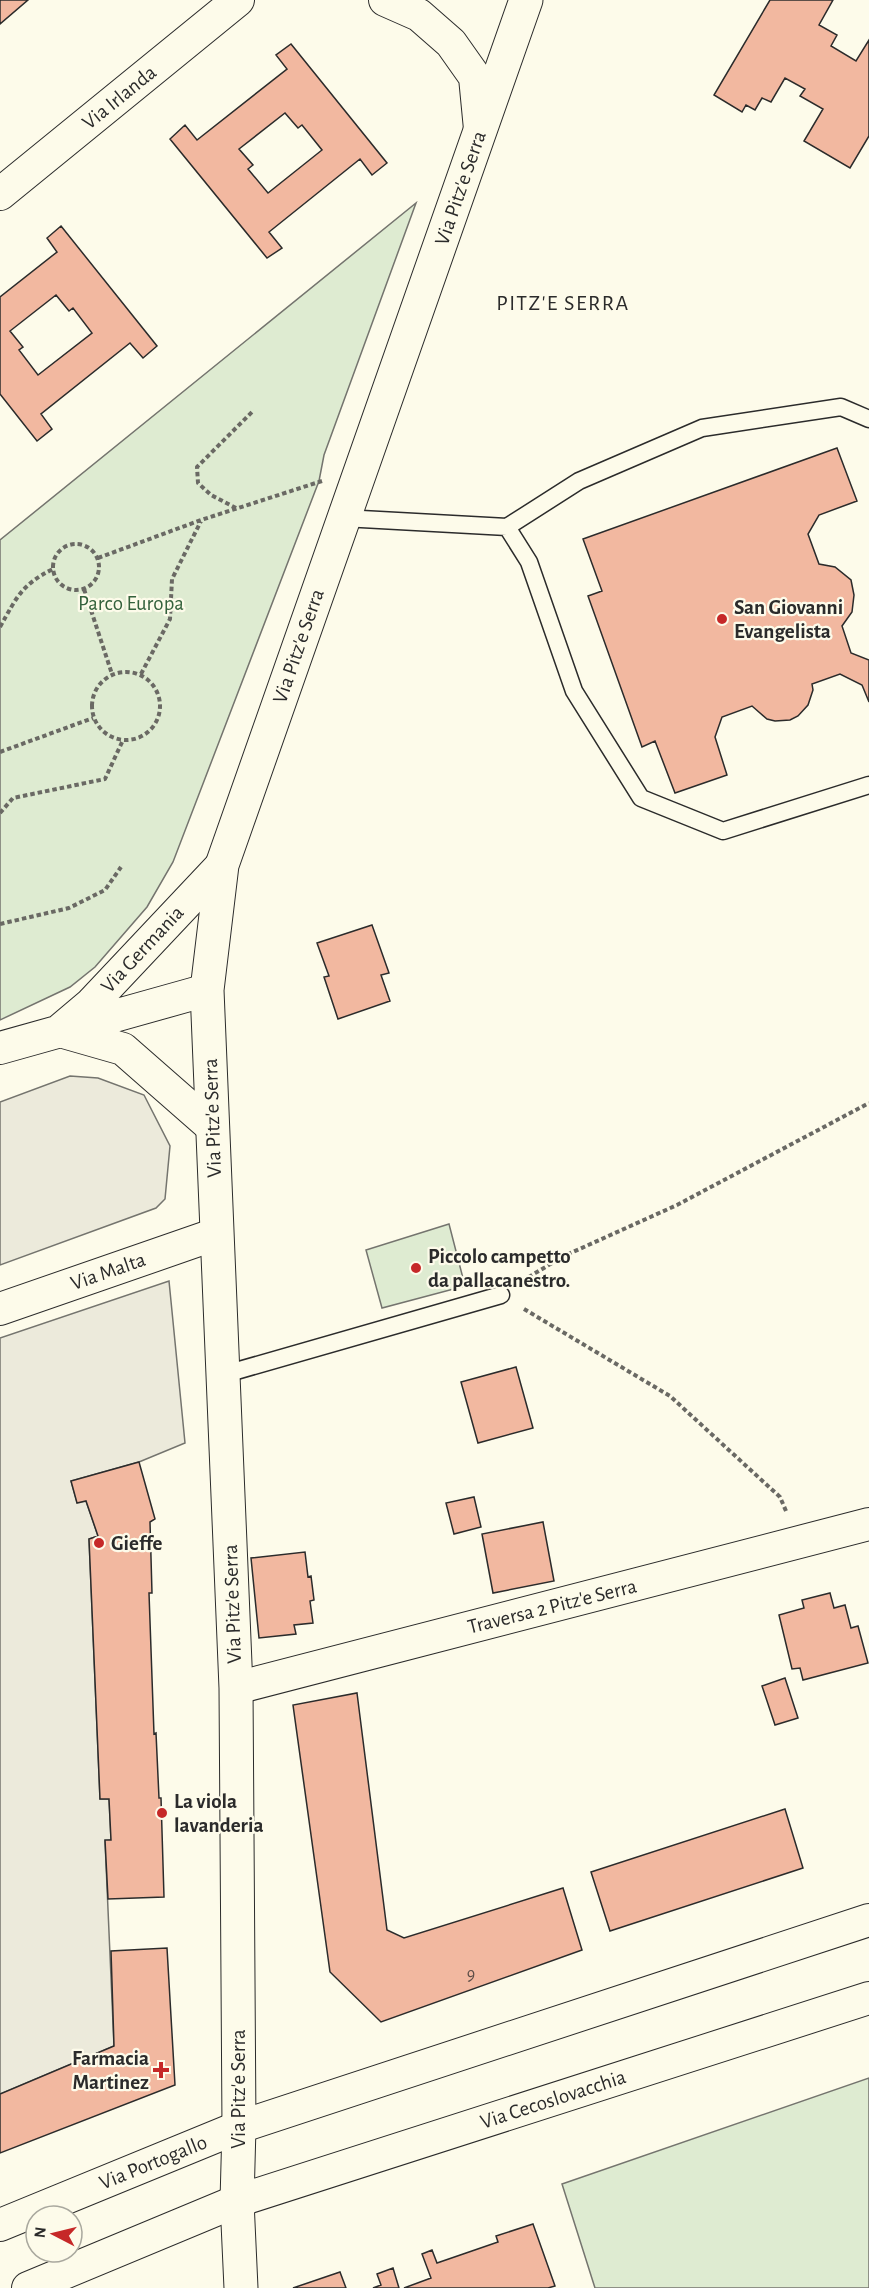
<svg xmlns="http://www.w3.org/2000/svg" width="869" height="2288" viewBox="0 0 869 2288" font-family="'Alegreya Sans',sans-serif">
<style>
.green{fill:#deebd1;stroke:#74746e;stroke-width:1.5}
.parking{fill:#eceadb;stroke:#74746e;stroke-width:1.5}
.building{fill:#f2b8a0;stroke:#2b2b2b;stroke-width:1.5;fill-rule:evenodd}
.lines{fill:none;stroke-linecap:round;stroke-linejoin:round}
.lane-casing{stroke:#2b2b2b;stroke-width:19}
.street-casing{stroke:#2b2b2b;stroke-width:34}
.secondary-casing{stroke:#2b2b2b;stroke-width:35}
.path{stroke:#6a6964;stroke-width:4;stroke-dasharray:4.5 3;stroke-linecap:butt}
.lane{stroke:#fdfbea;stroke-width:16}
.street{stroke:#fdfbea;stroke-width:32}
.secondary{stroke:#fdfbea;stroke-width:33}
.poi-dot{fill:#c62828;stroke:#fdfbea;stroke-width:2}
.labels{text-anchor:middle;stroke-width:4.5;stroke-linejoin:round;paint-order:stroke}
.number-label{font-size:18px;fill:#5d4e48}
.street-label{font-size:21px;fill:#2b2b2b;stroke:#fdfbea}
.park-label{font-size:21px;fill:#34623c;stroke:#fdfbea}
.poi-label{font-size:21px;font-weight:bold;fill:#2b2b2b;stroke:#fdfbea;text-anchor:start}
.neighbourhood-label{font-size:22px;letter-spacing:1.5px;fill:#2b2b2b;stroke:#fdfbea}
</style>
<rect width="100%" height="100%" fill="#fdfbea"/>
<path class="green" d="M416,203L324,455L319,481L173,862L147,907L95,967L70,987L0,1020V540Z
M449,1224L465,1286L382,1308L366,1250Z
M869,2078V2288H595L562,2184Z"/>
<path class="parking" d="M70,1076L98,1078L144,1095L170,1146L165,1199L156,1208L0,1265V1102Z
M169,1281L185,1443L139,1462L71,1481L77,1502L86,1501L98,1536L89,1539L100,1799H109L111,1840L105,1841L114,2046L0,2094V1338Z"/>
<path class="building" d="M0,0H28L0,24Z
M770,0H833L819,25L837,35L831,46L856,61L869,40V136L850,168L804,141L823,109L800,96L805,89L785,78L771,102L762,98L755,110L746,105L742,112L714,95Z
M291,44L387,163L372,175L360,159L269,232L282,248L267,258L170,139L185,125L197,140L287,69L276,55ZM285,113L298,128L302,125L322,150L268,193L248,169L253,165L239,149Z
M61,226L157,346L143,358L130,343L41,414L52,429L37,441L0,394V297L57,252L47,238ZM56,295L69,311L73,308L92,333L38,375L19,350L23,347L10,331Z
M837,448L857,501L819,515L808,534L819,564L835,567L851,580L854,595L852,612L842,626L851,653L869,660V702L862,685L840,674L812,684L813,690L808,705L798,716L790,720L775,721L767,719L752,706L722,717L715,737L727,775L675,793L655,741L642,747L588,596L602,591L583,539Z
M372,925L389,973L381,975L390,1001L338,1019L324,977L329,976L317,943Z
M516,1367L533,1428L478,1443L461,1382Z
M139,1462L155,1519L150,1522L152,1593H149L154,1734L156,1733L159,1798H161L164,1897L108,1899L105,1840H111L109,1799H100L89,1539L98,1536L86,1501L77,1503L71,1481Z
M474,1497L481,1527L454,1534L446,1503Z
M543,1522L554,1581L493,1593L482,1534Z
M305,1552L308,1577L311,1576L314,1600L310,1601L313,1623L294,1625L296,1634L259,1638L251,1558Z
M830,1593L834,1608L845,1605L851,1628L858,1626L868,1663L803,1680L800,1668L792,1669L779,1615L804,1608L802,1600Z
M785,1678L798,1718L775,1725L762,1686Z
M357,1693L387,1930L404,1938L563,1888L582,1950L381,2022L330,1972L293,1705Z
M785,1809L803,1868L610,1931L591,1872Z
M167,1948L175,2085L0,2153V2094L114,2046L111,1951Z
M533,2224L555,2286L548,2288H404L431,2278L422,2254L432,2250L437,2263L498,2242L496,2236Z
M393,2268L399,2288H373L381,2285L377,2274Z
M340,2272L346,2288H293Z"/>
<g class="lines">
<defs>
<path id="lane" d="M343,518L507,527L579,481L702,428L841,407L869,419
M507,527L529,562L574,691L641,798L723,831L869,785
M222,1375L501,1295"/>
<path id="street" d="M385,0L419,15L451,43L475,77L480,129
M0,194L238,0
M59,1031L91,1004L222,865
M60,1031L123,1049L212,1127
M0,1048L207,990
M0,1309L216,1234
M236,1688L869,1524
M0,2225L239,2127L869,1920
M28,2288L237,2201L869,1998"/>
<path id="secondary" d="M241,2288L237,2201L239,2127L236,1688L207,990L222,865L526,0"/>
</defs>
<use href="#lane" class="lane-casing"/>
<use href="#street" class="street-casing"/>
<use href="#secondary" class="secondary-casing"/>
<path class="path" d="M236,508L211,495L198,483L197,467L254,410
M53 567a23 23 0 1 1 46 0a23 23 0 1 1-46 0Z
M98,558L201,520L322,481
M84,589L112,674
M0,627C17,597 21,585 53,569
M92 706a34 34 0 1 1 68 0a34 34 0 1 1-68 0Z
M141,674L170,619L172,579L201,521
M0,752L93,718
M0,813L13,798L105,779L123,740
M0,924L69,908L105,890L121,867
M522,1281L564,1256L677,1205L869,1103
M524,1309L670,1396L780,1497L786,1511"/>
<use href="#lane" class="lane"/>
<use href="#street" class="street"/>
<use href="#secondary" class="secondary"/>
</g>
<g class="poi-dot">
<circle cx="722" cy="619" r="6"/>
<circle cx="416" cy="1268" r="6"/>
<circle cx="99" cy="1543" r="6"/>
<circle cx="162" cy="1813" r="6"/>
<path d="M158 2061h6v6h6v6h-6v6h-6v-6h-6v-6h6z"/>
</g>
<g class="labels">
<g class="number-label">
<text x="471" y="1980">9</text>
</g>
<g class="street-label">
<text transform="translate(119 97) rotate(-39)" y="7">Via Irlanda</text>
<text transform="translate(460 188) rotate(-71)" y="7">Via Pitz'e Serra</text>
<text transform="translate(298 646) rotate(-71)" y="7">Via Pitz'e Serra</text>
<text transform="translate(142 949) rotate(-47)" y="7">Via Germania</text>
<text transform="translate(212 1118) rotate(-92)" y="7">Via Pitz'e Serra</text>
<text transform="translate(108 1271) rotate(-19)" y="7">Via Malta</text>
<text transform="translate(232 1604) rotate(-92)" y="7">Via Pitz'e Serra</text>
<text transform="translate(552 1606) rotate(-14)" y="7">Traversa 2 Pitz'e Serra</text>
<text transform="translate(238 2089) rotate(-90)" y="7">Via Pitz'e Serra</text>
<text transform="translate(553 2099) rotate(-18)" y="7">Via Cecoslovacchia</text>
<text transform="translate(153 2162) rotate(-22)" y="7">Via Portogallo</text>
</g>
<g class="park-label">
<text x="131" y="610">Parco Europa</text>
</g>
<g class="poi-label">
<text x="734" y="614">San Giovanni<tspan x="734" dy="24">Evangelista</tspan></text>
<text x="428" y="1263">Piccolo campetto<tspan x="428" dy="24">da pallacanestro.</tspan></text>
<text x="111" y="1550">Gieffe</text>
<text x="174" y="1808">La viola<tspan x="174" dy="24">lavanderia</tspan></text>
<text x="149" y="2065" text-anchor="end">Farmacia<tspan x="149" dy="24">Martinez</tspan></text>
</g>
<g class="neighbourhood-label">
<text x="563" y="310">PITZ'E SERRA</text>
</g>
</g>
<g transform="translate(54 2234) rotate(277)"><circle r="28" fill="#fdfbea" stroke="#a9a89e" stroke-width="1.5"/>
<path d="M0-4.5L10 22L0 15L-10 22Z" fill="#c62828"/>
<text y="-9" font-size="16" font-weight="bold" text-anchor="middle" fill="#2b2b2b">N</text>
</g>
</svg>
